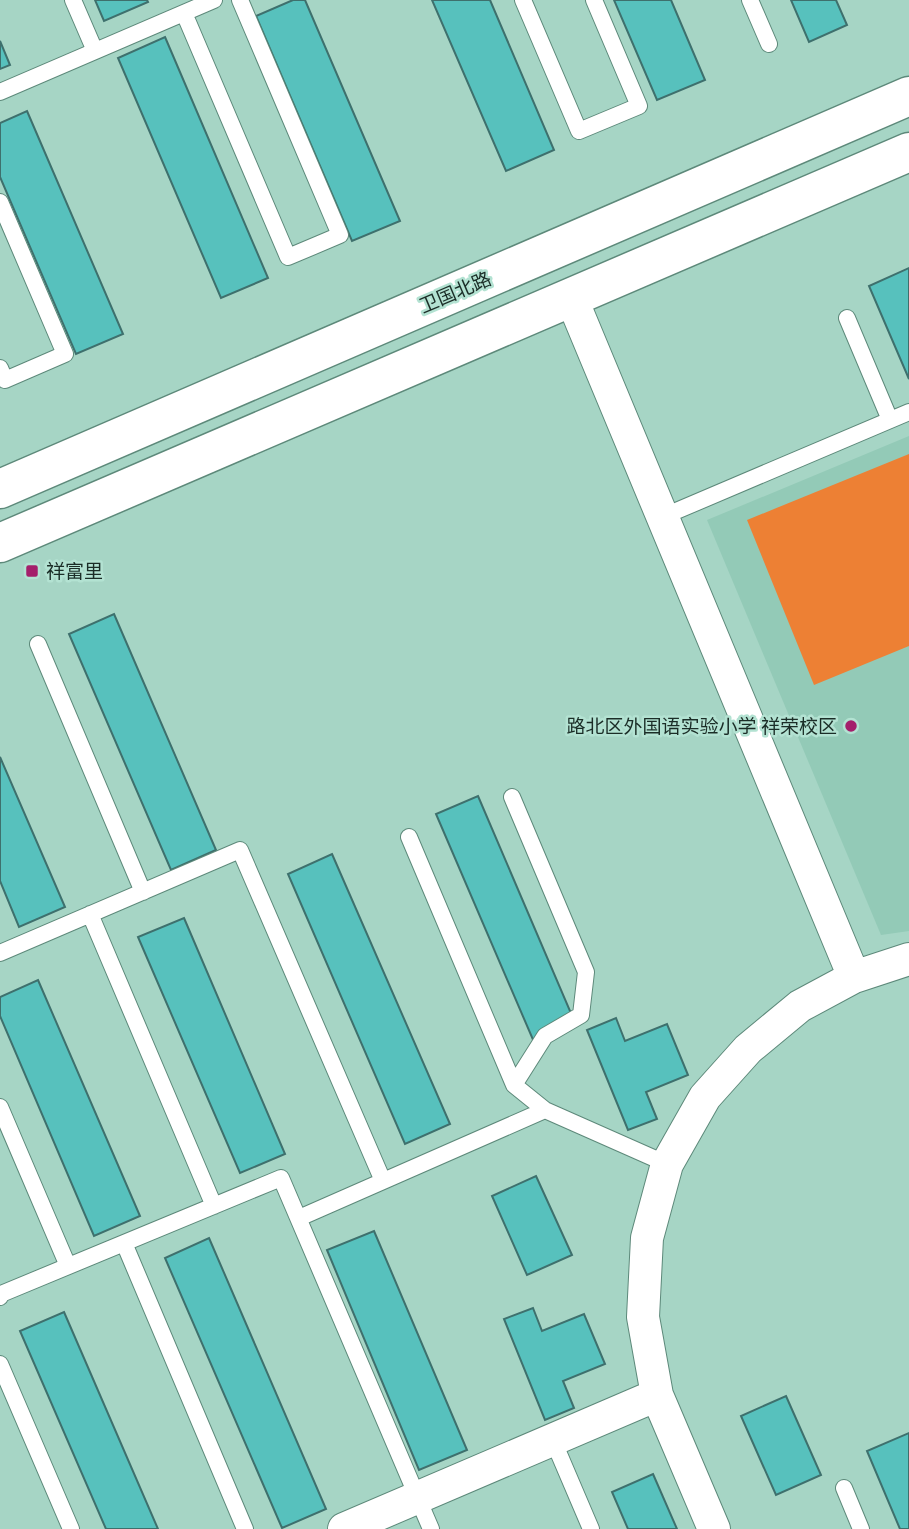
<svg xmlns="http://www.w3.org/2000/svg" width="909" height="1529" viewBox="0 0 909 1529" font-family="'IBM Plex Sans','Noto Sans SC',sans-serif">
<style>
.built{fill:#93cab7}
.green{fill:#ed8034}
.building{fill:#57c1bd;stroke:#3e706d;stroke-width:2}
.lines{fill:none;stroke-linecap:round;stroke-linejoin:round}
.lane-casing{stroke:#5d897a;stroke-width:18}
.street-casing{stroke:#5d897a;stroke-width:34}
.secondary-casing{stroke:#5d897a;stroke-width:41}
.lane{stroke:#fff;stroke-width:16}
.street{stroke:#fff;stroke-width:32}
.secondary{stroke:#fff;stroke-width:38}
.poi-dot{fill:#a41f6b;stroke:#b3e2d2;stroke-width:2.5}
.labels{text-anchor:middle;stroke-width:5;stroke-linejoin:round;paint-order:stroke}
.street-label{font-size:19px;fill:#1b2d27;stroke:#b3e2d2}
.poi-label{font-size:19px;fill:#1b2d27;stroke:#b3e2d2;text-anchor:start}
</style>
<rect width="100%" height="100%" fill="#a6d5c5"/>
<path class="built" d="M909,436V931L881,935L707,520Z"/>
<path class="green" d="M909,454V646L814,685L747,520Z"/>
<path class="building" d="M95,0H147L148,2L104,21Z
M293,0H305L400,221L352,241L256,16Z
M432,0H490L554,150L506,171Z
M614,0H671L705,80L657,100Z
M791,0H836L847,25L809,42Z
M165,37L268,278L221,298L118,58Z
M0,41L10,65L0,69Z
M27,111L123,334L76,354L0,177V123Z
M909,268V379L869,286Z
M114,614L216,850L171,870L69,634Z
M0,757L65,907L19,927L0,881Z
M478,796L576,1025L534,1042L436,814Z
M332,854L450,1124L405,1144L288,874Z
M184,918L285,1154L240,1173L138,937Z
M38,980L140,1216L94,1236L0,1016V997Z
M616,1018L625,1041L667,1024L688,1075L646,1092L657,1119L628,1130L587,1030Z
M536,1176L572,1255L527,1275L492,1196Z
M374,1231L467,1450L419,1470L327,1250Z
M209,1238L326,1509L282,1528L165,1258Z
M533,1308L542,1331L584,1314L605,1364L563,1381L574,1408L545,1420L504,1319Z
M64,1312L158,1529H106L20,1331Z
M786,1396L821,1475L776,1495L741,1416Z
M909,1433V1529H900L867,1451Z
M653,1474L677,1529H628L612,1492Z"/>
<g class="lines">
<defs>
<path id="lane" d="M73,0L95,51
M523,0L579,131L639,106L594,0
M750,0L769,44
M184,13L288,257L340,235L240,0
M0,92L214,0
M0,202L65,354L5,380L0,368
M847,318L890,420
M662,517L909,412
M38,644L143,892
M512,797L586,972L581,1015L545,1036L514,1085
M409,837L514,1085L545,1110
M90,914L214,1206
M0,953L240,850L383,1181
M0,1107L68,1266
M299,1218L545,1110L667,1164
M124,1243L245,1529
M0,1297L1,1294L281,1178L431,1529
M0,1364L71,1529
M553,1440L591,1529
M844,1488L861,1529"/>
<path id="street" d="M571,297L854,977
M344,1529L657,1395
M714,1529L657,1395L643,1317L647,1238L667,1164L705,1097L748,1049L800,1006L854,977L909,959"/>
<path id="secondary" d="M0,489L909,96
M0,543L909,152"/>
</defs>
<use href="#lane" class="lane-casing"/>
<use href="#street" class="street-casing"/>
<use href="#secondary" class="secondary-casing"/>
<use href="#lane" class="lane"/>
<use href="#street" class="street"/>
<use href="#secondary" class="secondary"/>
</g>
<g class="poi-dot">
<rect x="25" y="564" width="14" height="14" rx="3.5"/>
<circle cx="851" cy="726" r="7"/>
</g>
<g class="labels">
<g class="street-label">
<text transform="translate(455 292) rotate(-23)" y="7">卫国北路</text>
</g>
<g class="poi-label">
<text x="46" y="578">祥富里</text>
<text x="837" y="733" text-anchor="end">路北区外国语实验小学 祥荣校区</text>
</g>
</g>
</svg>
